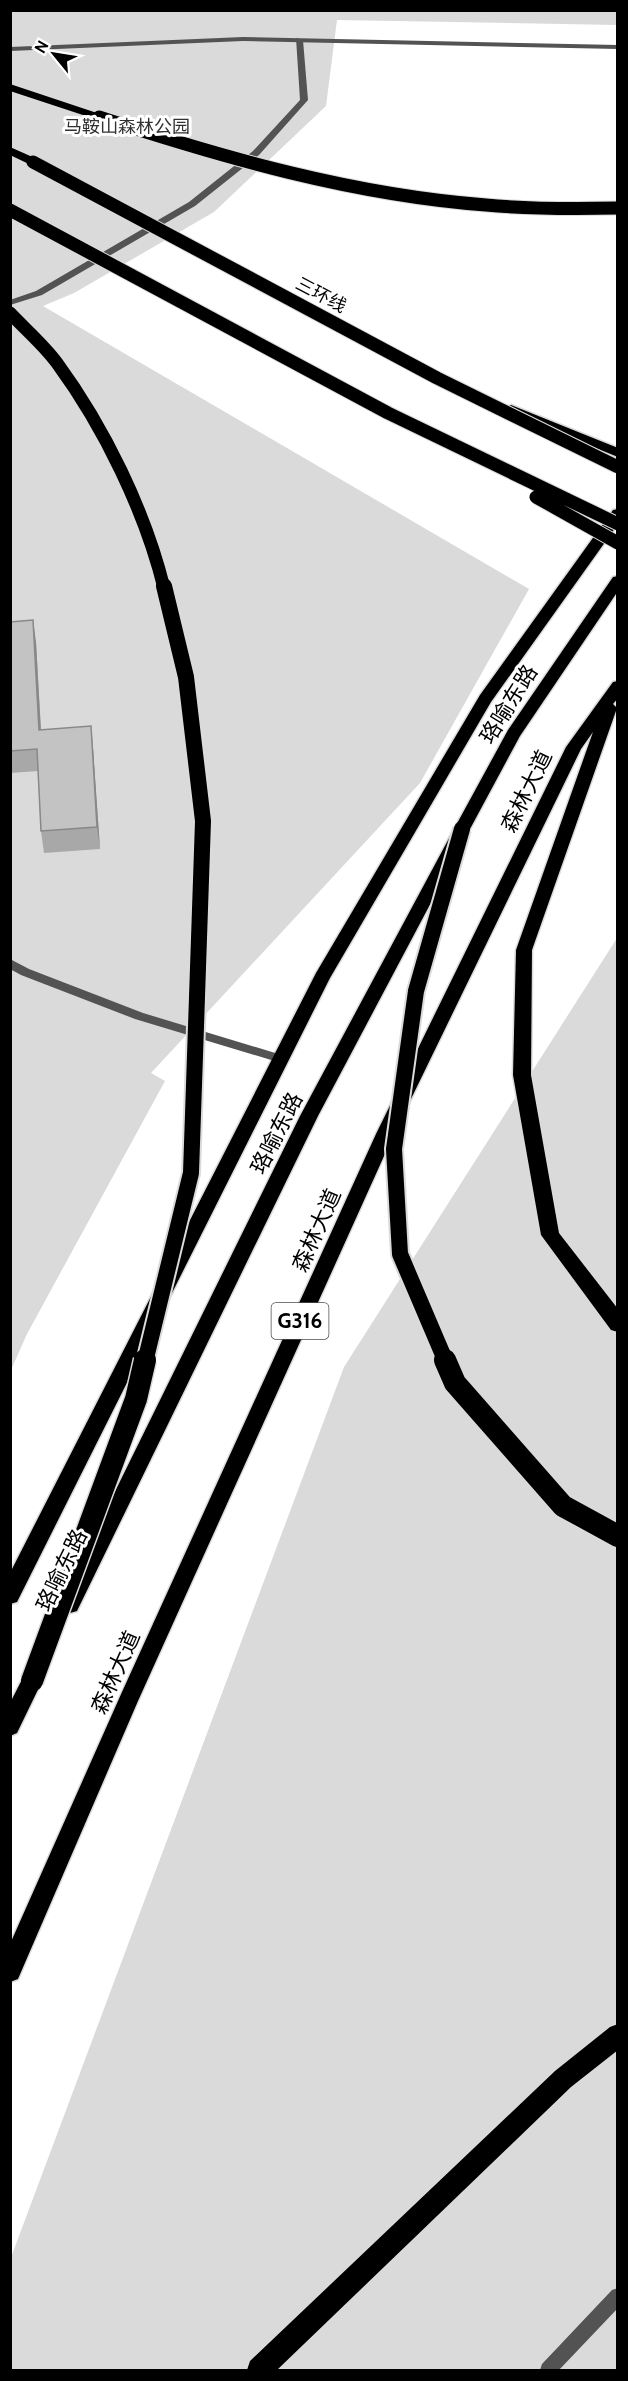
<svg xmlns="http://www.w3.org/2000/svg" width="628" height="2381" viewBox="0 0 628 2381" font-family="Cabin,'Noto Sans SC',sans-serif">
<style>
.green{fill:#dadada}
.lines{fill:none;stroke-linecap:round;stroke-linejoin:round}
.highway-casing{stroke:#dbdbdb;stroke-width:3}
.lane{fill:#535353;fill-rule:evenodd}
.street{fill:#535353;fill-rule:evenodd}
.highway{fill:#000;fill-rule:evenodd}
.highway-bridge-far2-casing{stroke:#dbdbdb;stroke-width:15;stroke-linecap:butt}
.highway-bridge-far1-casing{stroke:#dbdbdb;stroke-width:20;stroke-linecap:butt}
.highway-bridge-casing{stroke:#dbdbdb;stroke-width:25;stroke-linecap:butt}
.highway-bridge-far2{stroke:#000;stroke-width:13}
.highway-bridge-far1{stroke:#000;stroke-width:16}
.highway-bridge{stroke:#000;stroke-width:22}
.wall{fill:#a8a8a8}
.shaded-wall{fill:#888}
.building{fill:#c3c3c3;stroke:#888;stroke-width:1.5}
.labels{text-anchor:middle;stroke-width:6;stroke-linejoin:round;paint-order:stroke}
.far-park-label{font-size:18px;fill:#313131;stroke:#fff}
.far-street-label{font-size:18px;fill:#000;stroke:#fff}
.shield{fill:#fff;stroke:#4c4c4c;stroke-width:1.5}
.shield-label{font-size:21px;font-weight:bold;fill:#000}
.street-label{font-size:22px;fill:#000;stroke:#fff}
</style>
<rect width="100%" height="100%" fill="#fff"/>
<path class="green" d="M11,11H617V25L337,20L326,106L214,212L74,293L43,306L529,589L420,783L151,1073L165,1081L27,1334L11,1370Z
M617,938V2370H11L10,2260L344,1367Z"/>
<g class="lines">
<defs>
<path id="highway" d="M10,84L103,115L105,117L99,120L95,119L10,91Z
M10,147L37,159L39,162L33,166L10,155Z
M511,405L618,448V457L506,412L504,409Z
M618,509V524L491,702L330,978L17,1602L10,1604V1573L316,973L480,695L613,510Z
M618,576V591L520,736L470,829L318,1116L77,1611L70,1613L63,1611L60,1604L63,1597L300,1116L454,829L508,730L613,577Z
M618,681V698L613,704L617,708L532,950L531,1075L559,1233L618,1309V1332L611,1330L541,1235L513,1075L516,950L593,732L581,749L394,1134L138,1701L18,1979L10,1982V1944L122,1692L376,1134L566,747L613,682Z
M38,1659L45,1662L48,1669L17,1733L10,1736V1703L31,1662Z
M618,2024V2050L571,2087L277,2370H247L250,2361L555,2071L610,2027Z"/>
</defs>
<use href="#highway" class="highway-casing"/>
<path class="lane" d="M296,38L303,40L308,100L259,155L195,206L42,295L10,305V300L36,291L189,202L253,151L300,100Z
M10,959L29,969L143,1013L285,1056L287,1059L281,1063L135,1019L21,975L10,969Z"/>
<path class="street" d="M243,37L618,45V49L243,41L10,51V47Z
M618,2288V2308L559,2370H540L542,2364L612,2290Z"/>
<use href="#highway" class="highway"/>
<defs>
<path id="highway-bridge-far2" d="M99,117C225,158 353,195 486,205C530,209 574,209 618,208
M33,162L437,378L618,467
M10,210L388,413L618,524
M10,313C25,329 44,345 57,363C104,427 145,511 164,588
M536,497L618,543"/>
<path id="highway-bridge-far1" d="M145,1362L191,1173L203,821L186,677L164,586
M446,1362L400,1254L394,1149L416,991L462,829"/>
<path id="highway-bridge" d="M445,1360L455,1383L563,1506L618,1536
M32,1681L136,1399L145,1360"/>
</defs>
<use href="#highway-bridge-far2" class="highway-bridge-far2-casing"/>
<use href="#highway-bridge-far1" class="highway-bridge-far1-casing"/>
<use href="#highway-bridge" class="highway-bridge-casing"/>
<use href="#highway-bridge-far2" class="highway-bridge-far2"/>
<use href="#highway-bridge-far1" class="highway-bridge-far1"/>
<use href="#highway-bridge" class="highway-bridge"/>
</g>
<path class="wall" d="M10,622L36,642L41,730L93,748L100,849L44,853L41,831L38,771L10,773Z"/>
<path class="shaded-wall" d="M33,620L36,642L42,751L39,730Z
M91,726L93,748L100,849L97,827Z"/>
<path class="building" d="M33,620L39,730L91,726L97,827L41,831L37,749L10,751V622Z"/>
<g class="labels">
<g class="far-park-label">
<text x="127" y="133">马鞍山森林公园</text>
</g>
<g class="far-street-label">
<text transform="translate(321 295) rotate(28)" y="6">三环线</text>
</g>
<rect class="shield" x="271.5" y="1303" width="57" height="36" rx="4.5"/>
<g class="shield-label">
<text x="300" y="1328">G316</text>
</g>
<g class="street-label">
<text transform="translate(508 704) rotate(-58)" y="8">珞喻东路</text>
<text transform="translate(526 791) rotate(-64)" y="8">森林大道</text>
<text transform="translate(276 1133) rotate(-63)" y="8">珞喻东路</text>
<text transform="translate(316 1230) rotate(-66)" y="8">森林大道</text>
<text transform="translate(61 1570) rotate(-64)" y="8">珞喻东路</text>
<text transform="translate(115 1672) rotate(-66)" y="8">森林大道</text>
</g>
</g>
<rect width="628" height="2381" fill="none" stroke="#000000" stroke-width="24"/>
<g transform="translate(54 54) rotate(300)" stroke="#ffffff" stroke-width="4.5" paint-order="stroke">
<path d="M0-4.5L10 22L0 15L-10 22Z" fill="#000000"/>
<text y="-9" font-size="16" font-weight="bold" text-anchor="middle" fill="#000000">N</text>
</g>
</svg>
